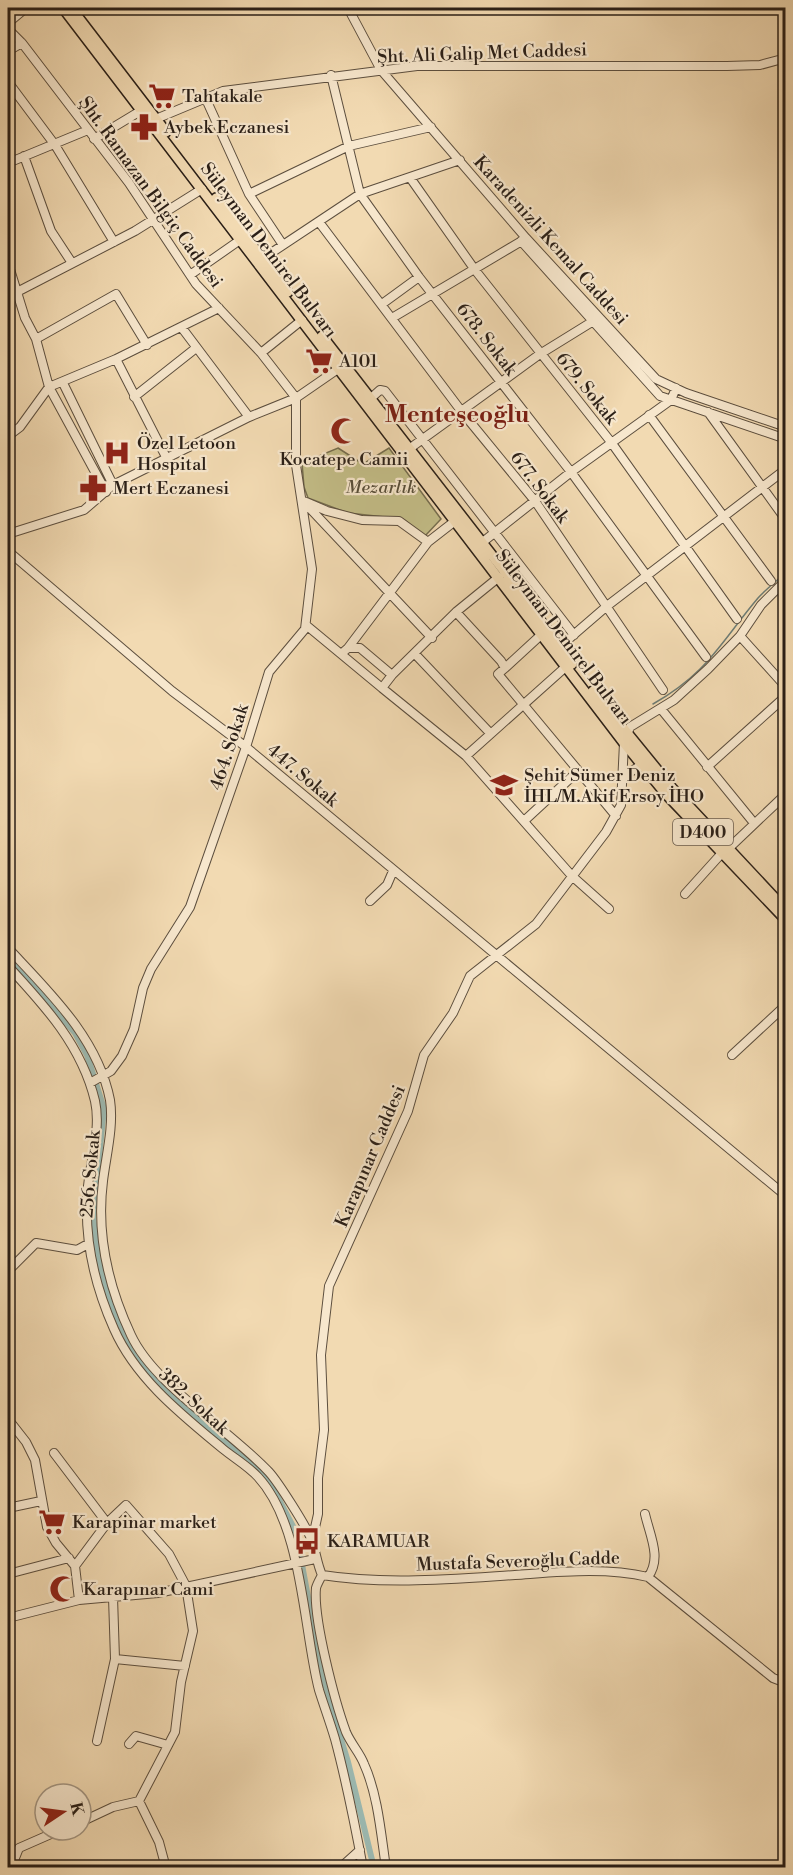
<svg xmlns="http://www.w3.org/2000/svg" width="793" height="1875" viewBox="0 0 793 1875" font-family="'Libre Bodoni',serif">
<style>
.green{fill:#c3bd87;stroke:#766e4f;stroke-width:1.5}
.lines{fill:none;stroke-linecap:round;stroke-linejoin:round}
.stream{stroke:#6e7c74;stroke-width:1.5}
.canal{stroke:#9cbab2;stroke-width:6}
.minor-casing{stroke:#5c4e3e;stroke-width:10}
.major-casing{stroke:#2a1f17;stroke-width:12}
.minor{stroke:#f7e7cd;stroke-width:8}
.major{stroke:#f2dab2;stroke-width:9}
.labels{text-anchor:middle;stroke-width:4.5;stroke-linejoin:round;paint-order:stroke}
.shield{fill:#f7e7cd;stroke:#685b4e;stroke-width:1.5}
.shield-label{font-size:16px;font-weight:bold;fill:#2a1f17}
.street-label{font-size:18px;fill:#2a1f17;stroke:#f7e7cd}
.poi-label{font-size:18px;fill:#2a1f17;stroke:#f7e7cd;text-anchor:start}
.park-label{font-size:18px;font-style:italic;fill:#584e39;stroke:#f7e7cd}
.district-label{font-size:24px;font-weight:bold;fill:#7a1f14;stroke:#f7e7cd}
</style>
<rect width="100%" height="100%" fill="#f2dab2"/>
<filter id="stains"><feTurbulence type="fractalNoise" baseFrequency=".00333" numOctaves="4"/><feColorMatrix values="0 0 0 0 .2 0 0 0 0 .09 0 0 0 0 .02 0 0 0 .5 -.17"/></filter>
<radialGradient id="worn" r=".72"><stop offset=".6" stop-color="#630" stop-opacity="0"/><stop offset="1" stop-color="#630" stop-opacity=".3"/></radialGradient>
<path class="green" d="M338,448L363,464L389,448L441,519L425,536L403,519L348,513L308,498L304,487L302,463Z"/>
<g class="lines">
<path class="stream" d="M653,704C708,673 720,643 758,598C766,589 777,581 786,572"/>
<path class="canal" d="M8,956L75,1033L87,1055L104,1109L93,1216L98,1259L112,1309L131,1351L164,1390L267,1477L296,1532L324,1684L348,1762L374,1868"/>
<defs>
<path id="minor" d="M348,8L381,70L526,238L656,379L686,393L786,427
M8,23L26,8
M8,29L22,43L129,183L196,284L261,353L296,398V465L312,569L305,629L269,672L246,747L190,907L151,969L143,988L134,1029L122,1056L111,1071L90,1083
M8,51L22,43
M331,75L360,194L419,277L571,472L706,657
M8,82L55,145L114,242
M205,97L249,194L283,245
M151,121L223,91L417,66H727L760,65L786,58
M94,139L142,110
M24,156L51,231L72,263
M8,163L88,130
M411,179L475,270L611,442L737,619
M249,194L349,146L431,127
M319,222L462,412L535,501L663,690
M521,241L660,396L786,439
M261,262L262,259L360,194L460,160
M8,263L25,318L36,339L49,387L106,492
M190,275L240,240
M17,292L135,231L202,189
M382,304L419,277
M392,318L525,239
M182,328L249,417
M36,339L116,294L147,345
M261,353L302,320
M116,359L166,457
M63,383L113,485
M134,397L196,348
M370,399L380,390L385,391L574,635
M708,412L786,520
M649,415L771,581
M8,436L20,427L49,387L116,359L219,308
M409,449L540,354L595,320
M302,500L432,638
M306,502L327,511L362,520L399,521L428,542
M8,534L84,510L113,485L249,417L296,398L338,369
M479,545L571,472L671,400L676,388
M8,551L172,691L246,747L786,1196
M456,612L501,661L505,668L498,674L616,816
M306,625L341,654L348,648H360L392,675L382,688L466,756L572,876L609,909
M740,636L786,687
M348,648L428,542L455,521
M556,650L607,606L786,469
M341,654L382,688
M415,654L490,733
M505,668L542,634
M392,675L456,612L499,577
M661,709L754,823
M466,756L570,663
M707,767L786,696
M623,777L644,763
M524,821L577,772
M729,848L786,794
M685,894L722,853
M370,901L387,885L393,871
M8,948C49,992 98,1038 110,1100C114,1126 106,1156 103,1181C96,1236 108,1286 131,1335C154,1385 230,1430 269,1472C278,1482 307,1527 312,1541C316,1552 317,1564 322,1575
M8,966C45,1006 82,1046 95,1101C101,1128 91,1159 88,1186C83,1236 94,1284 114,1329C136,1379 182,1415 223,1449C234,1458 248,1466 258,1477C303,1526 303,1628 319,1690C324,1706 330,1722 335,1739C346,1780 355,1825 363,1868
M732,1055L786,1005
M8,1271L36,1243L77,1250L88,1244
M8,1419L26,1442L35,1460L47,1527L56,1543L75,1566L79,1600
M54,1453L107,1523
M8,1508L41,1501
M645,1514C650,1536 662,1558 648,1577
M312,1541L318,1514V1478L324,1430L321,1355L329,1286L408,1111L424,1055L453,1013L470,976L536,924L606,832L621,805L624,743L630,727L674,700L708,669L740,636L761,605L786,580
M75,1566L107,1523L126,1505L169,1554L186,1586L193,1631L181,1682L175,1732L139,1801L113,1807L81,1822
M8,1574L69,1558
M322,1575C385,1585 452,1579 515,1575C559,1572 605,1567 648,1577L773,1678L786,1683
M322,1575C320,1579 317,1584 316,1588C313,1619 335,1702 346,1732C351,1744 360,1753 364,1764C378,1795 381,1834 386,1868
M8,1618L79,1600L158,1593L315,1559
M115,1659L185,1666
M97,1741L115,1659L113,1597
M129,1744L136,1736L168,1745
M139,1801L159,1842L166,1868
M11,1868L19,1848L60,1830
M340,1868L360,1850"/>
<path id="major" d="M63,8L624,743L665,793L786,920
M71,8L166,132
M216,198L288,292
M322,336L505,572L572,664
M593,691L672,788L786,910"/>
</defs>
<use href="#minor" class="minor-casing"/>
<use href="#major" class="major-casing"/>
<use href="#minor" class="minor"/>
<use href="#major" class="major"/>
</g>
<defs>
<symbol id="supermarket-bare" viewBox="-9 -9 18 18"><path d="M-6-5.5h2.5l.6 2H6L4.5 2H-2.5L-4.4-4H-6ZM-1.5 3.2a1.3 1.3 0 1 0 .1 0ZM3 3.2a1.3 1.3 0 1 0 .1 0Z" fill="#8f2418" stroke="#f7e7cd" stroke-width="2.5" paint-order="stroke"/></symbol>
<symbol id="pharmacy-bare" viewBox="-9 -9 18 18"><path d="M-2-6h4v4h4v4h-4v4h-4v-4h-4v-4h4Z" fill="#8f2418" stroke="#f7e7cd" stroke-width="2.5" paint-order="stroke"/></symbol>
<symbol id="mosque-bare" viewBox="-9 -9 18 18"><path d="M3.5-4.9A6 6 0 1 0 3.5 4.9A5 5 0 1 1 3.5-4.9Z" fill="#8f2418" stroke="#f7e7cd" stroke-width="2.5" paint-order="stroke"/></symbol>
<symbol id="hospital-bare" viewBox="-9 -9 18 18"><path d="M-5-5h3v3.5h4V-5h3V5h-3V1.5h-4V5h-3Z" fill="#8f2418" stroke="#f7e7cd" stroke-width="2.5" paint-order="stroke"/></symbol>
<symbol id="school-bare" viewBox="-9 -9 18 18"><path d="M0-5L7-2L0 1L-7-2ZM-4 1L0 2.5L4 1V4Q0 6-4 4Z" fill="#8f2418" stroke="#f7e7cd" stroke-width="2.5" paint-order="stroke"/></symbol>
<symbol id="bus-bare" viewBox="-9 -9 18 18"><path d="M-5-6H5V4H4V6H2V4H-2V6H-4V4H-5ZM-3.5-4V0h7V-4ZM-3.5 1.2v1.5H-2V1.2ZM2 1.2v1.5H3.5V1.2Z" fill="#8f2418" stroke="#f7e7cd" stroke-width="2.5" paint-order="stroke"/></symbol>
</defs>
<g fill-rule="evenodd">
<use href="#supermarket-bare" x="143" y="77" width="38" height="38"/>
<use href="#pharmacy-bare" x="125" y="108" width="38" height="38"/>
<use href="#supermarket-bare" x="300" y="342" width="38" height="38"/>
<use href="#mosque-bare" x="325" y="412" width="38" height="38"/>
<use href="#hospital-bare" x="98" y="434" width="38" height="38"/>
<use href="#pharmacy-bare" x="74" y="469" width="38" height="38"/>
<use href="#school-bare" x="485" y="766" width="38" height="38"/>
<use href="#supermarket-bare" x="33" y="1503" width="38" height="38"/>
<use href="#bus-bare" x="288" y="1522" width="38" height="38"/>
<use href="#mosque-bare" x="44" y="1570" width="38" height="38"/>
</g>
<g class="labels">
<rect class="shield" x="673" y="819" width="60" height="26" rx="4.5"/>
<g class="shield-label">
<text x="703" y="838">D400</text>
</g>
<g class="street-label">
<text transform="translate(482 53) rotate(-2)" y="6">Şht. Ali Galip Met Caddesi</text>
<text transform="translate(151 192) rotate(54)" y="6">Şht. Ramazan Bilgiç Caddesi</text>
<text transform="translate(551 240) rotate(48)" y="6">Karadenizli Kemal Caddesi</text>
<text transform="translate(269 250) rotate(53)" y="6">Süleyman Demirel Bulvarı</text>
<text transform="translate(487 339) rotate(52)" y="6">678. Sokak</text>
<text transform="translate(587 388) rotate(51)" y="6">679. Sokak</text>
<text transform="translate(540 487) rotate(53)" y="6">677. Sokak</text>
<text transform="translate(564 637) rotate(53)" y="6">Süleyman Demirel Bulvarı</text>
<text transform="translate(229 747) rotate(-72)" y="6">464. Sokak</text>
<text transform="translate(303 775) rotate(40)" y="6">447. Sokak</text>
<text transform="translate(370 1156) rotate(-67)" y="6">Karapınar Caddesi</text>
<text transform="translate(90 1174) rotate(-85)" y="6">256. Sokak</text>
<text transform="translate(194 1401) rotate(43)" y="6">382. Sokak</text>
<text transform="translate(518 1561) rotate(-2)" y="6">Mustafa Severoğlu Cadde</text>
</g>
<g class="poi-label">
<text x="182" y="102">Tahtakale</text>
<text x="164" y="133">Aybek Eczanesi</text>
<text x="339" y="367">A101</text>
<text x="137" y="449">Özel Letoon<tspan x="137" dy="21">Hospital</tspan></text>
<text x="344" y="465" text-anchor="middle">Kocatepe Camii</text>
<text x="113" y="494">Mert Eczanesi</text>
<text x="524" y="781">Şehit Sümer Deniz<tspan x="524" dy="21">İHL/M.Akif Ersoy İHO</tspan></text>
<text x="72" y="1528">Karapinar market</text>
<text x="327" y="1547">KARAMUAR</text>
<text x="83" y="1595">Karapınar Cami</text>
</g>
<g class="park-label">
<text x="381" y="493">Mezarlık</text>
</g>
<g class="district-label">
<text x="457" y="422">Menteşeoğlu</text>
</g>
</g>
<rect width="793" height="1875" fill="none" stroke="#f2dab2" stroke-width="30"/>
<rect x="9" y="9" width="775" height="1857" fill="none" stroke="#2a1f17" stroke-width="3"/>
<rect x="15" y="15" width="763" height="1845" fill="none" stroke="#2a1f17" stroke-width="1.5"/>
<g transform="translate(63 1812) rotate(77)"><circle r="28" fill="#f7e7cd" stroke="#a59784" stroke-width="1.5"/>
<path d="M0-4.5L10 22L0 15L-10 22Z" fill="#8f2418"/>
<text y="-9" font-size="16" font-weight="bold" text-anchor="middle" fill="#2a1f17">K</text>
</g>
<rect width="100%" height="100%" filter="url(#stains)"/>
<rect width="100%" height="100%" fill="url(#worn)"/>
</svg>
